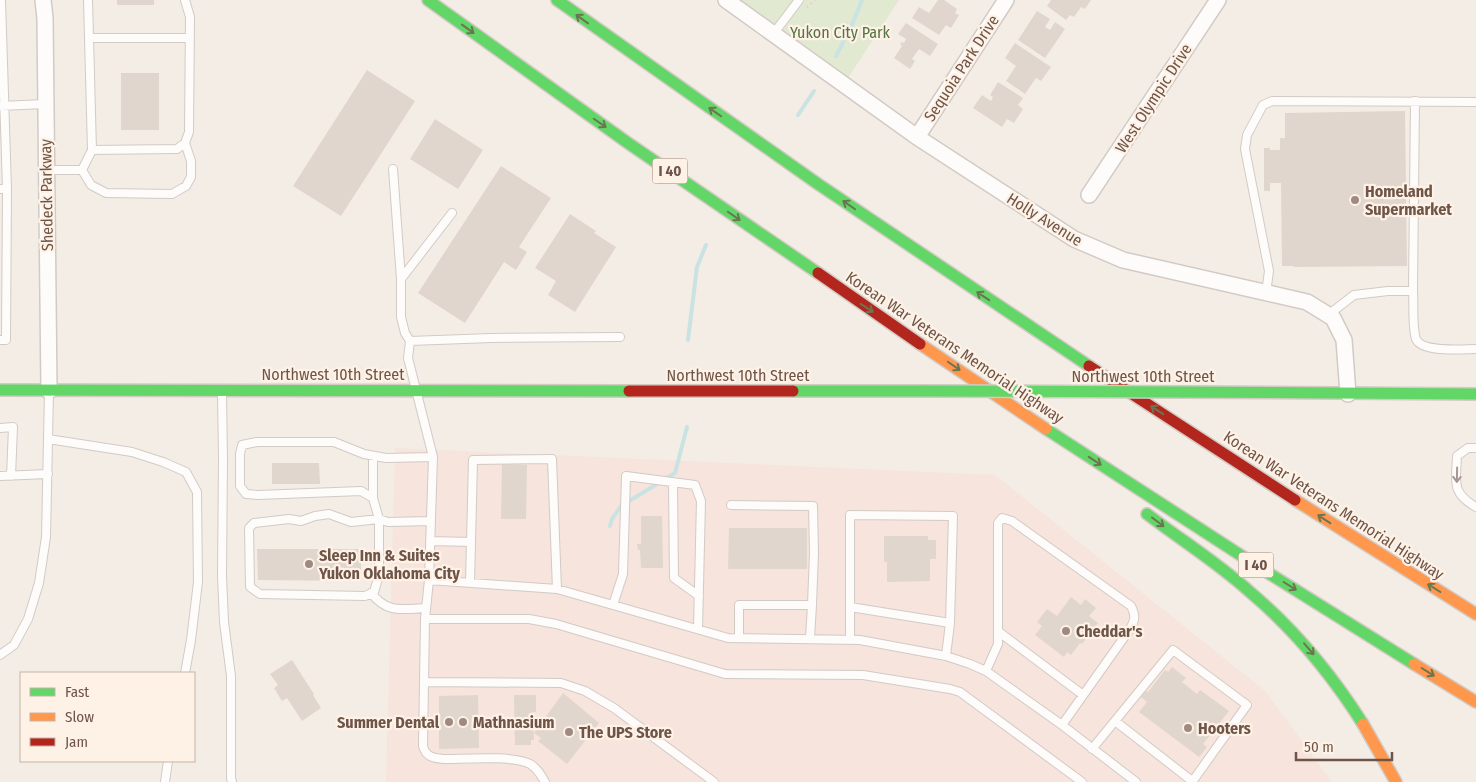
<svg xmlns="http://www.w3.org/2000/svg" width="1476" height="782" viewBox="0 0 1476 782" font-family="'Fira Sans Condensed',sans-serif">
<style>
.commercial{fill:#f7e4dc}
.green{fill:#e1e9d1}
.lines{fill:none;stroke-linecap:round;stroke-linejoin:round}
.stream{stroke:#c9e3e3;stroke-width:4}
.building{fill:#e0d6ce}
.lane-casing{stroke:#d2cac5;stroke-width:10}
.street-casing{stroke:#d2cac5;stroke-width:18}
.fast-casing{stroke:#d2cac3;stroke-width:14}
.slow-casing{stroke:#d2cac3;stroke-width:14}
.jam-casing{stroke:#d2cac3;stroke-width:14}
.path{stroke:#d5cdc9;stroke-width:2.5;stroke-dasharray:1 4;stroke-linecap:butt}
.lane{stroke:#fdfcfb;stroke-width:8}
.street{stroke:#fdfcfb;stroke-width:15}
.fast{stroke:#63d668;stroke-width:11}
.slow{stroke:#ff974d;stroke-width:11}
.jam{stroke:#b3261e;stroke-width:11}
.fast-bridge-casing{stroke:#d2cac3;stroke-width:14;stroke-linecap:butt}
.fast-bridge{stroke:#63d668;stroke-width:11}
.oneway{stroke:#6c7451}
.oneway2{stroke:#a89790}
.poi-dot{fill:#9e8a80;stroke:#fef2e6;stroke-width:2}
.labels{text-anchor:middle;stroke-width:4.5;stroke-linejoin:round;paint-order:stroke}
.shield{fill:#fef2e6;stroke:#9a8378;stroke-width:1}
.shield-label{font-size:15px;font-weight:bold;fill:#6f5449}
.park-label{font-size:16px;fill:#547442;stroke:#fef2e6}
.street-label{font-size:16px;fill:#6f5449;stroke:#fef2e6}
.poi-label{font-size:16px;font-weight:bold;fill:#6f5449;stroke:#fef2e6;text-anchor:start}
</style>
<rect width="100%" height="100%" fill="#f4ede6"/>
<path class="commercial" d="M395,448L995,475L1265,691L1332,782H386Z"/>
<path class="green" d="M740,0H899L848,78Z"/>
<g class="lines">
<path class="stream" d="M836,56L851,27L862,0
M798,115L814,91
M688,340L697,267L706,245
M610,526L612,519L621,506L675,473L687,427"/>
</g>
<path class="building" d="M117,0H154V5H117Z
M938,0H944L957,9L955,13L959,15L951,28L946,25L939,35L912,18L919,7L929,13Z
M1051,0H1091L1085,9L1081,7L1074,17L1070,15L1066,20L1047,6Z
M1037,11L1050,19L1045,27L1050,30L1055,22L1065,29L1045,58L1018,40Z
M906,23L938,44L930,56L919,49L912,59L915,61L910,69L894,58L902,46L900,44L902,42L904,43L906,39L898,34Z
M1015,43L1051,67L1041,81L1036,78L1025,94L1006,81L1016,66L1005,58Z
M367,70L415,101L341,216L293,186Z
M121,73H159V130H121Z
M998,82L1023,98L1018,105L1023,109L1014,123L1007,119L1002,127L973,108L982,95L991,101L993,97L990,95Z
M1405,111L1407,266L1294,267V266H1282L1281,183H1270V191H1264V148H1270V150H1280V138H1285V113Z
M435,119L483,150L458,189L410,159Z
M501,166L551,198L519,247L527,252L516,270L504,262L465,323L418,293Z
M570,214L596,231L594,233L616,247L575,312L548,295L556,281L535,268Z
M272,463H319L320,484H272Z
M502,464L527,465L526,519H501Z
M641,516H662L663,568H641L640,550H638L637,544H641Z
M729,528H807V569H728Z
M884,536H928V540H936V559H930V581L887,582V562H884Z
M257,549H361V581L258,580Z
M1071,597L1081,605L1085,599L1096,608L1089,616L1098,623L1082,644L1080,643L1071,655L1067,652L1064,657L1035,635L1042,626L1037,622L1047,609L1057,616Z
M292,660L314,694L313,695L321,708L302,721L287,698L282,701L274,688L278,685L270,674Z
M1172,667L1186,678L1182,682L1197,694L1200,690L1229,711L1203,744L1207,747L1199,757L1139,712L1147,702L1141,697L1146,691L1148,692L1165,670L1168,672Z
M563,693L599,723L567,764L538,741L541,738L534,733Z
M478,695L479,748L439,749V696Z
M514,695H536V712H533L534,740H531V745H515Z"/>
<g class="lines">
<defs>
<path id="lane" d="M1,0L7,189
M774,33L799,0
M89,38H190
M0,106L45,104
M92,150L177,149L185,143L189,132L190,17L185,0
M393,169L401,279
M46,170H82L92,150L88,0
M82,170L91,185L106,193L172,194L186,186L191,177V161L185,143
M0,189H7L6,340H0
M1413,291C1414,304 1412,327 1416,339C1422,353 1462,349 1476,349
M1266,293L1269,271L1245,149L1247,135L1263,105L1272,101L1476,102
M1328,315L1354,295L1388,291H1413L1415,101
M410,341L405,333L401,317V279L452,213
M222,393L223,458L222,576L224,622L231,676V778L232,782
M0,428L13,427L11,476
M48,439L132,452L163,462L186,472L197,492L198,582L191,640L185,673
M1476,448H1468L1457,456C1456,482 1451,493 1476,507
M373,456V498
M0,476L48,474
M673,482L674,578L699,596
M731,505L813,506L814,553L812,605
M329,514L351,522L379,519V575L374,592L365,596L260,594L250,587L249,528L254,523L289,519L301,521L315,516Z
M431,521L388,522L379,519L373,498L361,491L258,495L246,494L240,486V454L242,445L257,442H334L364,454L386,458L433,457
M430,541L471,542L470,583
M471,542L473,460L552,459L557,589
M429,580L557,589L728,638L860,640L946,656L970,664L986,671L1062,725L1136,782
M371,593C388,614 401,609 426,608
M613,605L623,574L626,476L695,485L701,501L698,629
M850,607L950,623
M425,619H529L556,624L725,674L863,675L950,689L960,692L1082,782
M999,632L1083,695
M739,638V605H812L810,638
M850,640V515L953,516L950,623L946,656
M0,655L14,645L28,619L39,583L46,537L49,391
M986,671L998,644V523L1002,518L1012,521L1131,606C1136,616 1135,620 1130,629L1062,725
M425,682L561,683L585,691L614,708L714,782
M1115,721L1192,781
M1092,749L1173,650L1247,705L1192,782
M165,782L168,761
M545,782C541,775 537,768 530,764C514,755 463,759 443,759C433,758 426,757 423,746L425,619L429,580L433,457L408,358L410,341L491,338L620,337"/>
<path id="street" d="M43,0L45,18L49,391
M726,0L917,137L1074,239L1123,260L1307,302L1333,318L1344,340L1348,394
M917,137L1006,0
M1089,195L1218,0"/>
<path id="fast" d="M428,0L628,143L818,273
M557,0L818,184L1089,366
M0,390L629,391
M793,391H927
M1182,392L1476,394
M1046,429L1265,571L1414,664
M1147,514C1181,540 1218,563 1250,592C1295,630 1332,675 1363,724"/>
<path id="slow" d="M920,344L1046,429
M1295,500L1476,614
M1414,664L1476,702
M1363,724L1396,782"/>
<path id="jam" d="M818,273L920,344
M1089,366L1295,500
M629,391H793"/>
</defs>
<use href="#lane" class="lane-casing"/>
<use href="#street" class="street-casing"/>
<use href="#fast" class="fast-casing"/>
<use href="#slow" class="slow-casing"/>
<use href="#jam" class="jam-casing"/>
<path class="path" d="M807,7L815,0"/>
<use href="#lane" class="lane"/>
<use href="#street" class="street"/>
<use href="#fast" class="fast"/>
<use href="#slow" class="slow"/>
<use href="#jam" class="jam"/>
<defs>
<path id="fast-bridge" d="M927,391L1182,392"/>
</defs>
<use href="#fast-bridge" class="fast-bridge-casing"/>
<use href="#fast-bridge" class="fast-bridge"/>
</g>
<defs><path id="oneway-shaft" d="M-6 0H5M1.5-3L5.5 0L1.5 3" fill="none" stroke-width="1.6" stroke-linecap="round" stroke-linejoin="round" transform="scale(1.25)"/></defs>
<g class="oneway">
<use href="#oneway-shaft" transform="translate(582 19) rotate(-144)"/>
<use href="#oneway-shaft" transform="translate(468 29) rotate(36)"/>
<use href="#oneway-shaft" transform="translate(715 112) rotate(-145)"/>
<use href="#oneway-shaft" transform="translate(600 123) rotate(35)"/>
<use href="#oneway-shaft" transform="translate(849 205) rotate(-145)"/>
<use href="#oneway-shaft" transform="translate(734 216) rotate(35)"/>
<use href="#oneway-shaft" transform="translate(983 296) rotate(-147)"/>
<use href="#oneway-shaft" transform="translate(867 308) rotate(33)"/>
<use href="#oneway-shaft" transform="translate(954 366) rotate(35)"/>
<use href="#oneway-shaft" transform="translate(1157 410) rotate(-147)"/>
<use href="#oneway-shaft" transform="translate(1095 461) rotate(33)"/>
<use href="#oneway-shaft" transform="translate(1324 519) rotate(-147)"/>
<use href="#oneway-shaft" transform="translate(1158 522) rotate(37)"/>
<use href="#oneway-shaft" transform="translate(1290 586) rotate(32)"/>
<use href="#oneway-shaft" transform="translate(1434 588) rotate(-148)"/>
<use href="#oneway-shaft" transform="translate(1309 649) rotate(49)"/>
<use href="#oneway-shaft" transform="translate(1428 672) rotate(32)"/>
</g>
<use class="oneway2" href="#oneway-shaft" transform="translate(1457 475) rotate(91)"/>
<g class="poi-dot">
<circle cx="1355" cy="200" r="5"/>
<circle cx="309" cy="564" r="5"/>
<circle cx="1066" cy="631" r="5"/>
<circle cx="449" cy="722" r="5"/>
<circle cx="463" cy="722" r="5"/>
<circle cx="1188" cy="728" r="5"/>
<circle cx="569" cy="732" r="5"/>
</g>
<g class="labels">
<g class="shield">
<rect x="652.5" y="158.5" width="35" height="25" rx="4"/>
<rect x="1238.5" y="552.5" width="35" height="25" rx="4"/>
</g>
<g class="shield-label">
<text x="670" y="176">I 40</text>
<text x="1256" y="570">I 40</text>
</g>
<g class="park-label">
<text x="840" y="38">Yukon City Park</text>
</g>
<g class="street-label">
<text transform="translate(961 68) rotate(-57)" y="6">Sequoia Park Drive</text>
<text transform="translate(1153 98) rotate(-57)" y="6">West Olympic Drive</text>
<text transform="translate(46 195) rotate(-91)" y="6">Shedeck Parkway</text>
<text transform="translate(1045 219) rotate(32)" y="6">Holly Avenue</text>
<text transform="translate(955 347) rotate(34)" y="6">Korean War Veterans Memorial Highway</text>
<text x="333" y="380">Northwest 10th Street</text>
<text x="738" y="381">Northwest 10th Street</text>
<text x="1143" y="382">Northwest 10th Street</text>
<text transform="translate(1334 505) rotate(33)" y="6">Korean War Veterans Memorial Highway</text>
</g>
<g class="poi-label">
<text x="1365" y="197">Homeland<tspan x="1365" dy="18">Supermarket</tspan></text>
<text x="319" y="561">Sleep Inn &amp; Suites<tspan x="319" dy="18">Yukon Oklahoma City</tspan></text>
<text x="1076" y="637">Cheddar's</text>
<text x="439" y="728" text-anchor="end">Summer Dental</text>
<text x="473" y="728">Mathnasium</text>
<text x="1198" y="734">Hooters</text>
<text x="579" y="738">The UPS Store</text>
</g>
</g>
<rect x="20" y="672" width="175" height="90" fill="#fef2e6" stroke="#c5b3a7"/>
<rect x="30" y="688" width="25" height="8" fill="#63d668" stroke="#c5b3a7"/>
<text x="65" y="697" font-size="15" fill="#6f5449">Fast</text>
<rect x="30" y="713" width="25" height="8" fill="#ff974d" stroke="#c5b3a7"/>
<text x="65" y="722" font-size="15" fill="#6f5449">Slow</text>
<rect x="30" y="738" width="25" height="8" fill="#b3261e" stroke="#c5b3a7"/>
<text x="65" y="747" font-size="15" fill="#6f5449">Jam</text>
<path d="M1296 752v8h96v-8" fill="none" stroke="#6f5449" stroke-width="2.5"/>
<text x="1304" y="752" font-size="15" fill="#6f5449" stroke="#fef2e6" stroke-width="4" paint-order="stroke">50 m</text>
</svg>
